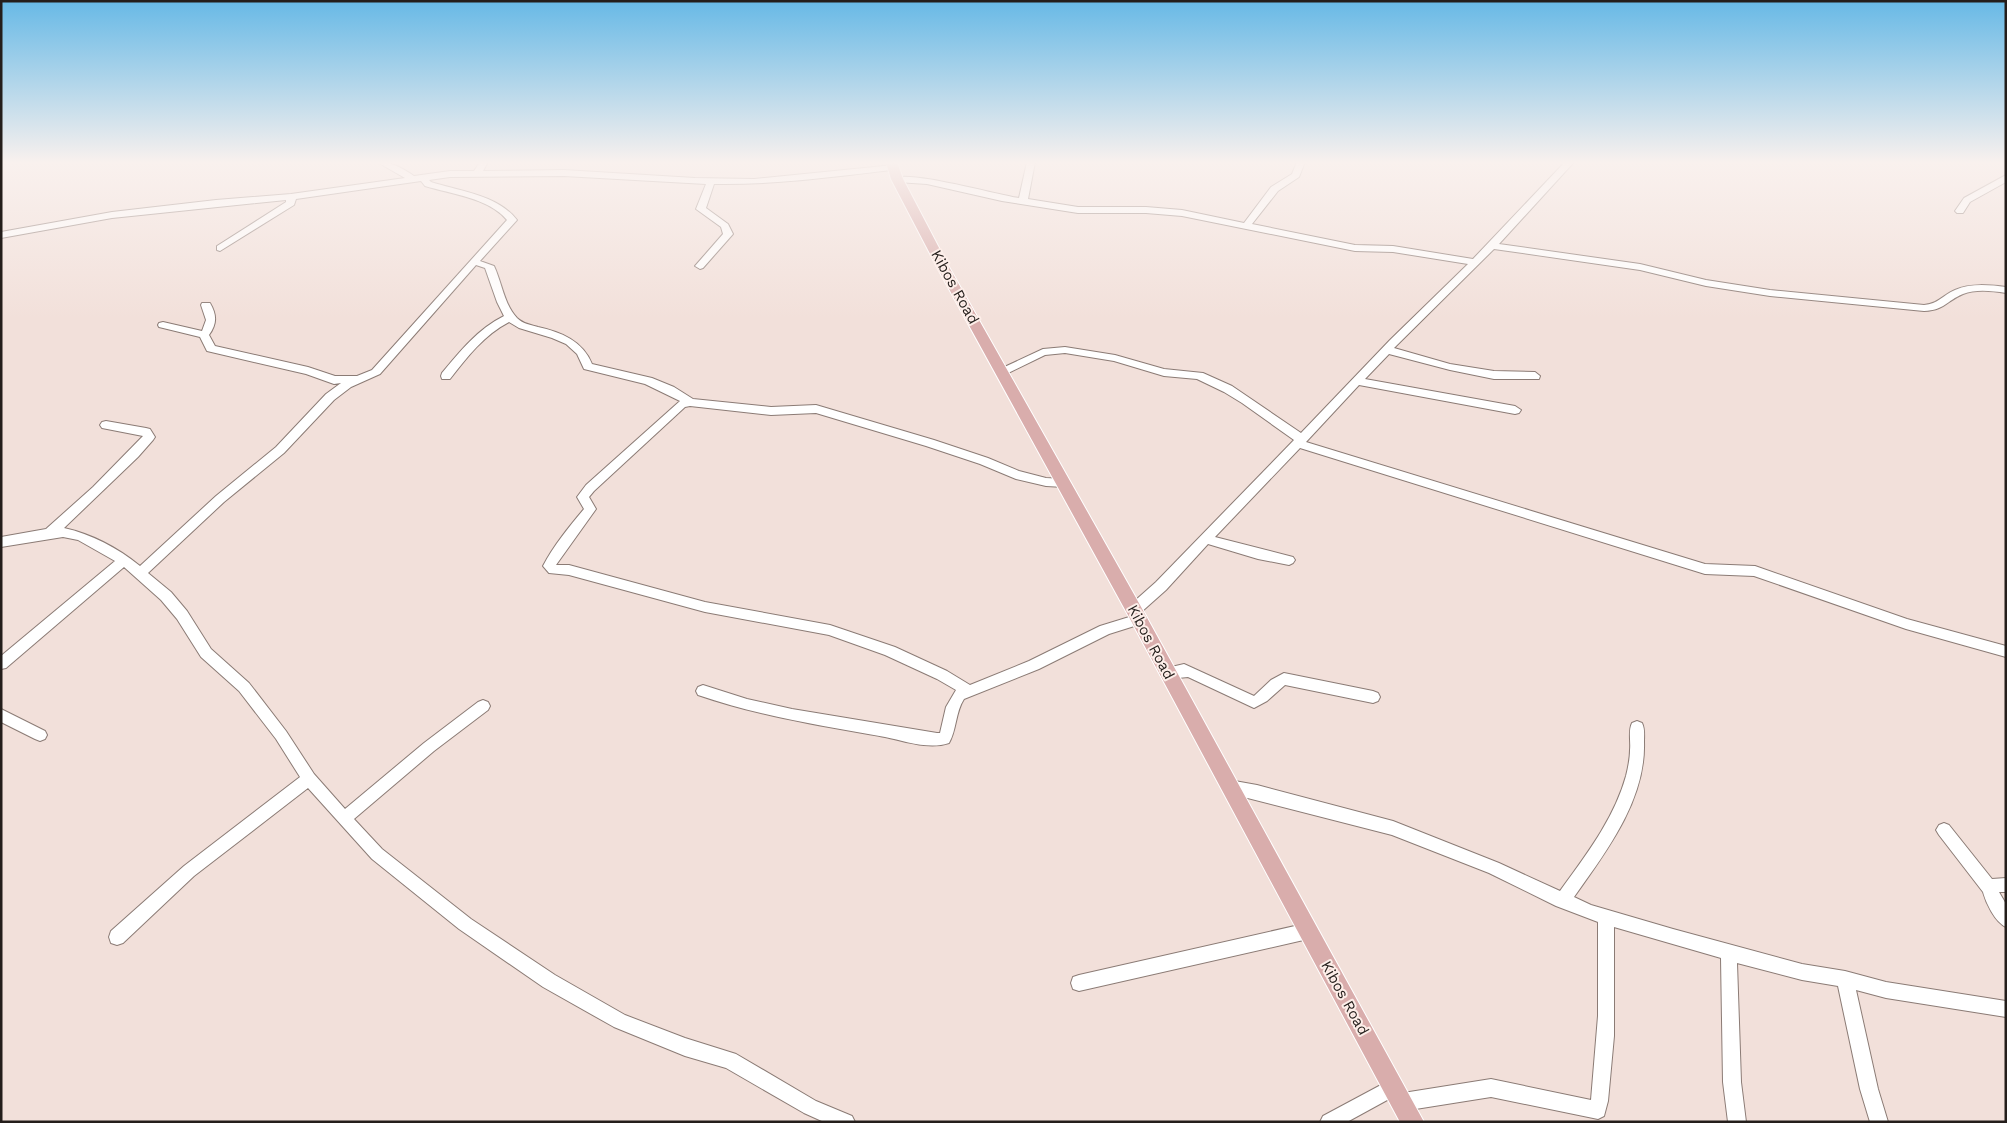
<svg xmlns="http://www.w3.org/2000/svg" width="2007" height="1123" viewBox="0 0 2007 1123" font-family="'Work Sans',sans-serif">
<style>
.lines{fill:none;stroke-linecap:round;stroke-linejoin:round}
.minor-casing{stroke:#8b7b75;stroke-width:2}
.major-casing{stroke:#fff;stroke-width:2}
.minor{fill:#fff;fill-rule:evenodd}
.major{fill:#d9adac;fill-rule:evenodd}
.labels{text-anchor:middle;stroke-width:4;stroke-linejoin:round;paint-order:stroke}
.street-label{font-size:15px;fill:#241e1b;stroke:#fdeee9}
</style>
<rect width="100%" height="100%" fill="#f2e0da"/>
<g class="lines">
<defs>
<path id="minor" d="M377,162C392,162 402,168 414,176L450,171H474L480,162H488L483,171L564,170L695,178L754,179L894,165V169L891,170C832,177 774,185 714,184L706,208L728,224L733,234L703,268L700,269L695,266L723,234L721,227L696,209L706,184L564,176L450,177L429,180L431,182C459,191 498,195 517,220L480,261L494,266C502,283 504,304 517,318C523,324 531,325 538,327C561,332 583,341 592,364L652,378L674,387L693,399L771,407L816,405L934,440L988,458L1019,471L1046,478L1064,479L1070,483L1064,487L1046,486L1016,479L980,464L926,446L816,413L771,415L690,406L685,407L594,491L589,497L596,509L556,565H569L705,602L830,625L895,647L947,671L970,685L1029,661L1100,626L1139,614L1144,615L1146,619L1144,623L1109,634L1039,669L964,699C955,713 957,729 949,743C929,750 905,741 885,737C822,726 759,716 698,695L696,691L698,687L703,685L747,699L792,709L937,733H940L946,707L956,690L937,679L885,655L829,635L705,612L569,575L549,573L543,566C554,545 569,527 584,509L577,497L586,485L680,401L645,384L584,369L577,354L566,344L552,338L519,328L509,322C484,335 467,357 450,379H442L441,376L442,373C460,351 478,329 504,316L497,302L485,268L476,265L380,374L351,387L334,400L284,453L224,502L148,573L171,592L187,611L211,649L249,683L286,731L314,774L345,809L424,743L478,702L483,700L488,702L490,706L488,710L434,751L354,819L382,849L471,919L555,975L625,1015L685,1038L736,1054L816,1101L852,1116L855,1122H824L804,1113L726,1068L685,1056L614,1027L543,987L459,929L372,859L308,788L194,876L123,943L117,945L111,943L109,937L111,931L184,866L300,777L276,739L239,691L201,657L177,619L161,600L124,567L6,668L1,669V656L115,561L78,540L63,537L1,547V537L46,529L93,487L143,436L102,428L100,425L102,422L106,421L146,428L150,429L155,437L153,440L138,457L64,528C91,534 118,548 140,566L216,496L276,447L326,394L341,383L334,384L306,374L207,351L200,337L159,327L158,325L159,323L163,322L202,331L206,320L201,305L202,303H210C217,315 217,324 209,335L215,346L308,367L335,376H357L372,370L507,220C489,198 451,194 425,186L421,181L296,199L294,205L220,251L217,250V246L286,202V200L112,218L1,238V232L112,212L216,200L291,194L405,178Z
M1027,162H1035L1028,199L1078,207H1146L1182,210L1244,223L1271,187L1292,174L1297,162H1305L1299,177L1278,191L1252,224L1355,245L1393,246L1473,259L1565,162H1574L1499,244L1640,264L1706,280L1770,290L1924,305C1938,304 1943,295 1955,290C1971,283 1989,285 2006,287V293C1992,291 1976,289 1963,294C1946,301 1945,310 1924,311L1770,296L1706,286L1640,270L1494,249L1394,348L1450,364L1494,371L1535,372L1540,376L1539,379H1494L1450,370L1389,354L1365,379L1515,406L1521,410L1519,413L1515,414L1359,385L1306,442L1705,564L1755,566L1907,619L2006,646V657L1906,629L1754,576L1705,574L1300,448L1215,537L1293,557L1295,560L1293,563L1289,565L1258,559L1208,544L1166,590L1139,614L1134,615L1129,614L1128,610L1129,606L1156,582L1294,440L1242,403L1224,392L1197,379L1164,376L1114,361L1065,353L1045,355L1002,376L997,372L998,370L1043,349L1065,347L1115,355L1164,369L1203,373L1232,386L1301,433L1390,340L1468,264L1393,252L1355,251L1182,216L1146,213H1078L1002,201L927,184L897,182L893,179C905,169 998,195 1019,198Z
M2006,175V182L1970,202L1963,213H1957L1955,211L1964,198Z
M1184,664L1254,696L1271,680L1284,673L1373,691L1378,693L1380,697L1378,701L1373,703L1285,685L1267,701L1254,708L1188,677L1168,679L1163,677L1161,673L1163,669Z
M1,709L45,731L47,735L45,739L40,741L35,739L1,722Z
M1637,721L1642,723C1645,729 1644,735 1644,742C1646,800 1606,852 1574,897L1591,905L1673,929L1802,964L1845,971L1886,982L2006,1001V1017L1886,998L1856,990L1878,1089L1888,1122H1870L1860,1089L1838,986L1802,980L1737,963L1741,1082L1746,1122H1728L1723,1082L1721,958L1614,927V1036L1608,1101L1604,1116L1598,1119L1491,1097L1403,1111L1397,1108L1394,1102L1397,1096L1403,1093L1491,1079L1591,1100L1598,1016V922L1556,906L1489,873L1392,835L1224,792L1222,787L1224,782L1229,780L1257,785L1393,821L1499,863L1560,891C1586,855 1614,819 1626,776C1628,768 1630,758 1630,750C1631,741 1628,731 1632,723Z
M1944,823L1949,825L1992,879L2006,878V892H1999L2006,904V927C1995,922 1986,903 1983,892L1939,835L1936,830L1939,825Z
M1308,923L1314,925L1316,931L1314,937L1308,939L1079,991L1073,989L1071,983L1073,977L1079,975Z
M1394,1078L1400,1081L1403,1087L1400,1093L1347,1122H1320L1323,1116Z"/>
<path id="major" d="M886,162H897L903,179L949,267L1140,605L1424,1122H1400L1128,615L937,267L891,179Z"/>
</defs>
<use href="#minor" class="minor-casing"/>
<use href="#major" class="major-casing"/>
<use href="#minor" class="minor"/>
<use href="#major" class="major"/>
</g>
<linearGradient id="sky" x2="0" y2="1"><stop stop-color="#67b9e6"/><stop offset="0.51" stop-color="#f9f1ee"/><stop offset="1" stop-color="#f9f1ee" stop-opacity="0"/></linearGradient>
<rect width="2007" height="319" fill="url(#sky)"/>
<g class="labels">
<g class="street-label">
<text transform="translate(955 287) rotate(61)" y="5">Kibos Road</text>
<text transform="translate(1151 642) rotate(62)" y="5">Kibos Road</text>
<text transform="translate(1345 998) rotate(61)" y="5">Kibos Road</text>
</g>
</g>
<rect width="2007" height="1123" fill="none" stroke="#241e1b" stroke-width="5"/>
</svg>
